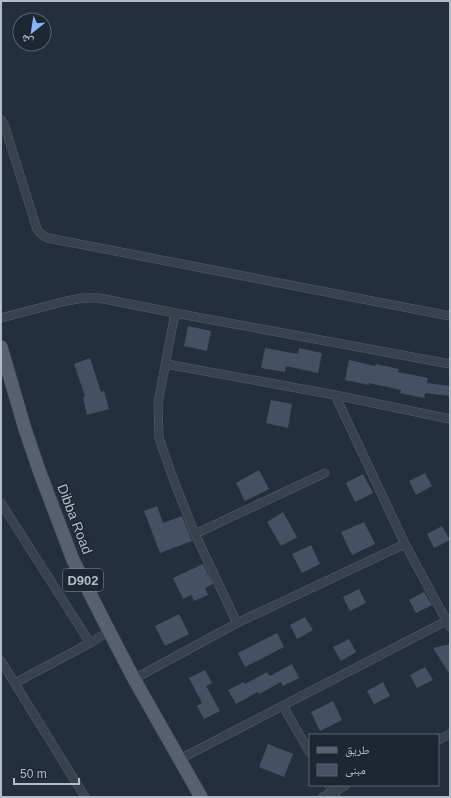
<svg xmlns="http://www.w3.org/2000/svg" width="451" height="798" viewBox="0 0 451 798" font-family="Arial,'Noto Naskh Arabic',sans-serif">
<style>
.building{fill:#455162}
.lines{fill:none;stroke-linecap:round;stroke-linejoin:round}
.minor-casing{stroke:#565f6c;stroke-width:9}
.primary-casing{stroke:#414a57;stroke-width:14}
.minor{stroke:#38414e;stroke-width:8}
.primary{stroke:#56606e;stroke-width:13}
.labels{text-anchor:middle;stroke-width:3;stroke-linejoin:round;paint-order:stroke}
.shield{fill:#1d2633;stroke:#878f9c;stroke-width:1}
.shield-label{font-size:13px;font-weight:bold;fill:#b4bcc9}
.street-label{font-size:14px;fill:#b4bcc9;stroke:#1d2633}
</style>
<rect width="100%" height="100%" fill="#242f3e"/>
<path class="building" d="M188,326L211,331L207,351L184,346Z
M265,348L298,354L299,348L322,353L318,373L286,366L285,372L261,368Z
M90,358L101,392L104,391L109,409L87,415L83,398L85,396L74,364Z
M349,360L375,366L376,364L399,369L398,372L428,378L427,383L450,386V396L425,393L424,398L400,393L401,390L369,383V385L345,380Z
M271,400L292,404L288,428L266,423Z
M259,470L269,489L245,501L236,483Z
M425,473L432,486L416,495L409,481Z
M363,474L373,493L355,502L346,483Z
M157,506L163,523L182,516L192,541L160,553L144,511Z
M283,512L297,537L281,546L267,522Z
M364,522L375,544L352,555L341,532Z
M442,526L450,540L434,548L427,534Z
M311,545L320,564L302,573L292,554Z
M203,564L213,584L205,588L208,595L194,601L191,595L183,599L173,578Z
M359,589L366,603L350,611L343,597Z
M424,592L432,605L416,613L409,600Z
M179,614L189,634L165,646L155,626Z
M305,617L313,630L297,639L290,625Z
M277,633L284,647L245,667L238,653Z
M349,639L356,652L341,661L333,647Z
M450,644V675L433,648Z
M292,664L299,678L283,686L281,682L259,694L258,692L236,704L228,690L244,682L245,684L267,672L270,676Z
M425,667L433,680L417,688L410,675Z
M205,670L212,683L206,686L220,711L204,719L197,706L202,703L189,678Z
M383,682L390,696L374,704L367,691Z
M333,701L342,720L320,731L311,712Z
M268,744L293,754L284,777L259,767Z"/>
<g class="lines">
<defs>
<path id="minor" d="M1,120L4,124L37,229C40,234 43,236 48,238L450,316
M175,313L158,403L159,438L174,481L195,534L237,623
M1,318L66,301L83,298H99L175,313L450,364
M166,364L335,395L450,419
M335,395L405,544L450,627
M1,503L90,643
M195,534L325,473
M1,661L85,797
M134,679L237,623L405,544
M15,683L90,643L109,631
M283,706L310,753
M438,740L450,734
M180,759L450,619
M323,797L333,792L329,785
M336,797L333,792L346,785"/>
<path id="primary" d="M1,347L25,429L40,473L73,560L109,631L134,679L201,797"/>
</defs>
<use href="#minor" class="minor-casing"/>
<use href="#primary" class="primary-casing"/>
<use href="#minor" class="minor"/>
<use href="#primary" class="primary"/>
</g>
<g class="labels">
<rect class="shield" x="63" y="569" width="40" height="22" rx="3"/>
<g class="shield-label">
<text x="83" y="585">D902</text>
</g>
<g class="street-label">
<text transform="translate(75 519) rotate(69)" y="5">Dibba Road</text>
</g>
</g>
<rect width="451" height="798" fill="none" stroke="#b4bcc9" stroke-width="4"/>
<rect x="309" y="734" width="130" height="52" fill="#1d2633" stroke="#59626f"/>
<rect x="317" y="747" width="20" height="6" fill="#56606e" stroke="#59626f"/>
<text x="345" y="754" font-size="12" fill="#b4bcc9">طريق</text>
<rect x="317" y="764" width="20" height="12" fill="#455162" stroke="#59626f"/>
<text x="345" y="774" font-size="12" fill="#b4bcc9">مبنى</text>
<g transform="translate(32 32) rotate(210)"><circle r="19" fill="#1d2633" stroke="#59626f"/>
<path d="M0-3L7 15L0 10L-7 15Z" fill="#8ab4f8"/>
<text y="-6" font-size="11" font-weight="bold" text-anchor="middle" fill="#b4bcc9">ش</text>
</g>
<path d="M14 778v6h65v-6" fill="none" stroke="#b4bcc9" stroke-width="2"/>
<text x="20" y="778" font-size="12" fill="#b4bcc9" stroke="#1d2633" stroke-width="3" paint-order="stroke">50 m</text>
</svg>
